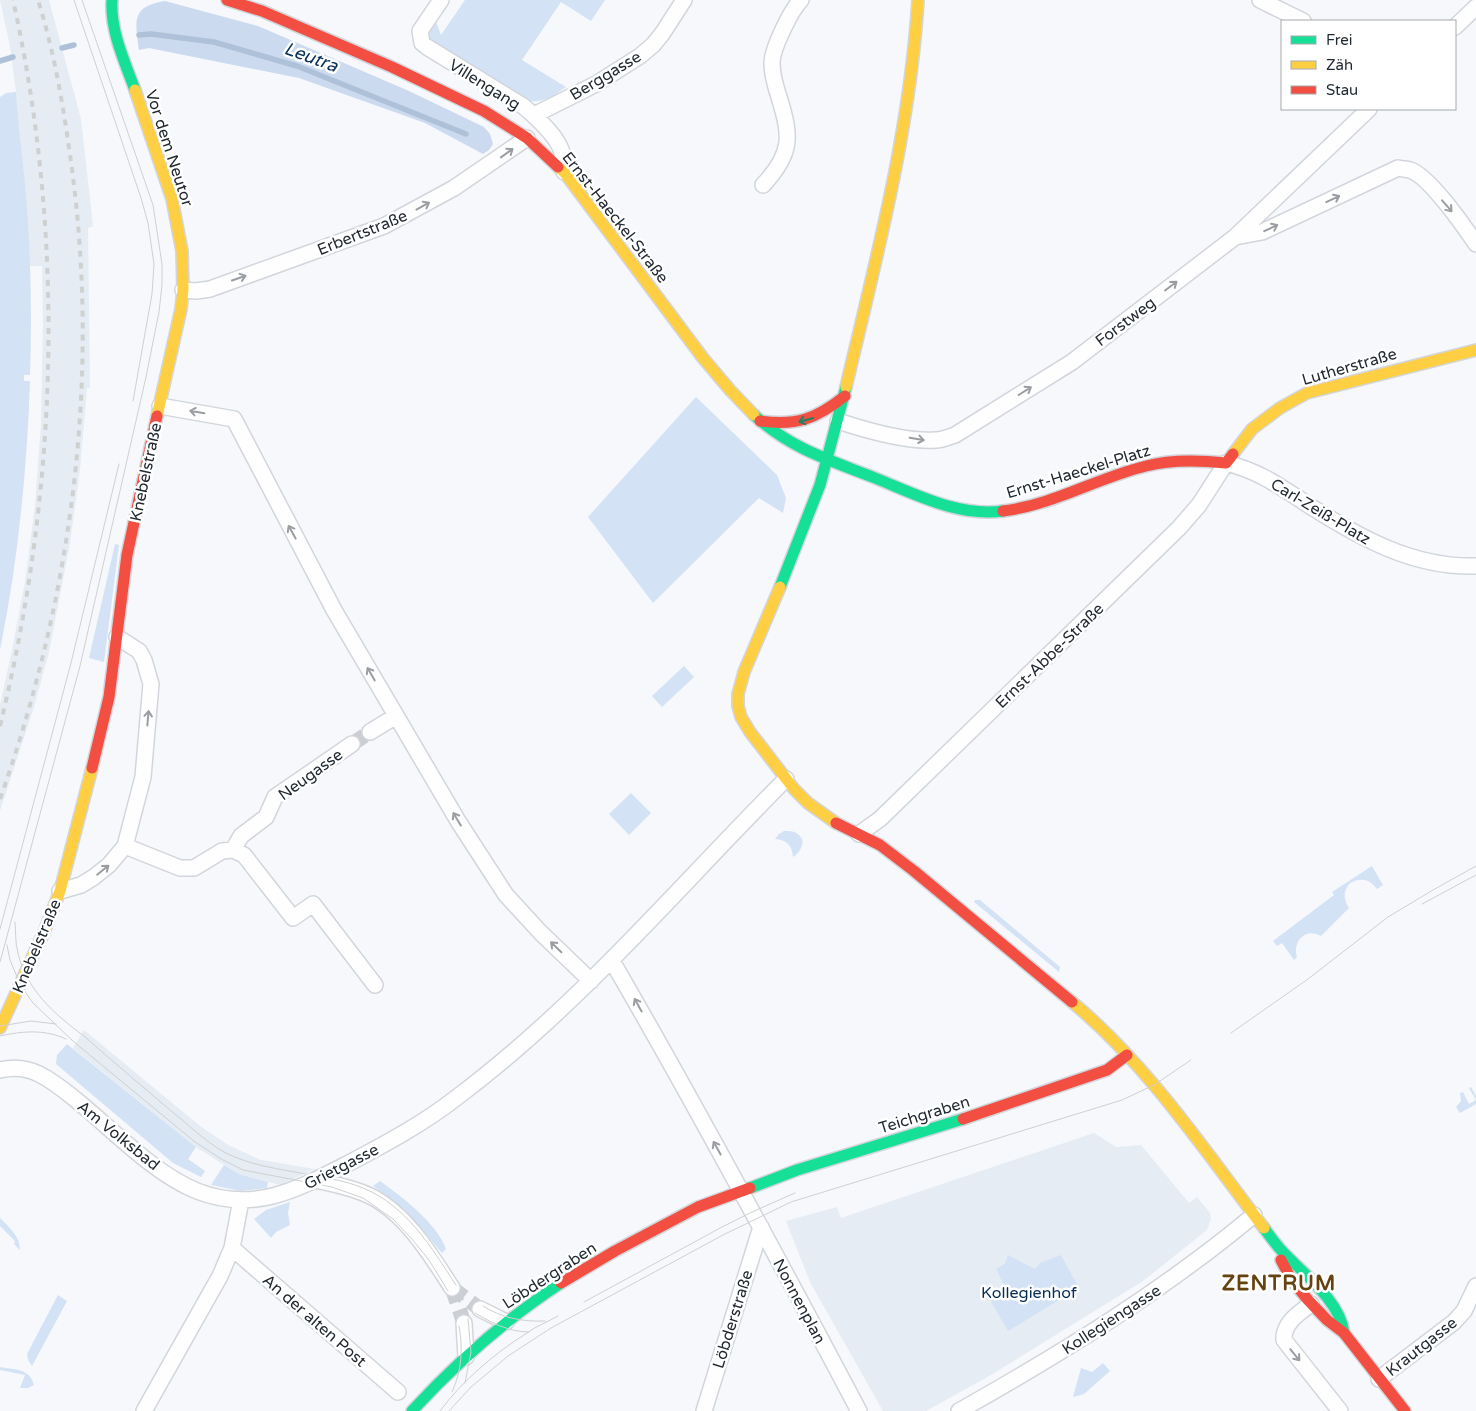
<svg xmlns="http://www.w3.org/2000/svg" width="1476" height="1411" viewBox="0 0 1476 1411" font-family="'Varela Round',sans-serif">
<style>
.built{fill:#e5ecf4}
.green{fill:#d3e2f4}
.forest{fill:#cbdaee}
.lines{fill:none;stroke-linecap:round;stroke-linejoin:round}
.stream{stroke:#aec1d9;stroke-width:5.5}
.street-tunnel{stroke:#cbced2;stroke-width:15;stroke-dasharray:15 8;stroke-linecap:butt}
.street-casing{stroke:#d2d6dc;stroke-width:18}
.fast-casing{stroke:#d2d6dc;stroke-width:14}
.slow-casing{stroke:#d2d6dc;stroke-width:14}
.jam-casing{stroke:#d2d6dc;stroke-width:14}
.street{stroke:#fefefe;stroke-width:15}
.fast{stroke:#16e098;stroke-width:11}
.slow{stroke:#ffcf43;stroke-width:11}
.jam{stroke:#f24e42;stroke-width:11}
.tram{stroke:#cfd0d0;stroke-width:1}
.rail{stroke:#cfd0d0;stroke-width:4;stroke-dasharray:6 6;stroke-linecap:butt}
.oneway{stroke:#9a9da1}
.oneway2{stroke:#1a8464}
.labels{text-anchor:middle;stroke-width:5;stroke-linejoin:round;paint-order:stroke}
.street-label{font-size:16px;fill:#1f272f;stroke:#fff}
.park-label{font-size:16px;fill:#052d57;stroke:#fff}
.water-label{font-size:18px;font-style:italic;fill:#09305a;stroke:#fff}
.district-label{font-size:21px;font-weight:bold;letter-spacing:1px;fill:#65430e;stroke:#fff}
</style>
<rect width="100%" height="100%" fill="#f6f8fb"/>
<path class="built" d="M0,0H49L81,119L93,226L88,228L90,388H87L80,470L70,543L49,652L34,707L0,811V705L12,650L25,582L35,506L41,425L43,325L42,266H29L26,195L17,120L16,92L10,46Z
M84,1030L200,1126L228,1145L261,1160L315,1169L280,1185L239,1174L218,1161L196,1147L73,1048Z
M1094,1133L1116,1147L1141,1145L1189,1203L1197,1197L1210,1213L1211,1219L1207,1230L1143,1281L991,1375L926,1411H883L810,1282L786,1221L837,1207L841,1218Z"/>
<path class="green" d="M465,0H605L591,21L561,2L522,60L566,87C552,97 544,103 526,101L430,42L427,30L435,19L441,35Z
M16,92C18,126 23,160 26,195C31,255 32,315 30,375H24V381H30C27,471 18,561 0,650V97L6,93Z
M696,397L777,475L786,498L783,513L759,498L653,603L588,517Z
M115,544L119,545L104,662L89,658Z
M684,666L694,677L662,707L652,696Z
M631,793L651,813L629,835L609,814Z
M784,831C788,831 793,831 796,833C808,839 801,852 793,857C792,845 787,840 775,839L779,834Z
M1372,866L1383,885L1377,889C1370,879 1361,877 1350,883C1343,891 1343,899 1349,908L1321,936C1306,927 1292,941 1297,957L1294,960L1282,943L1277,946L1273,941L1334,895L1332,892Z
M975,900H980L1060,967L1059,972L974,902Z
M67,1044L196,1147L188,1159L205,1171L201,1177L173,1163L56,1064L57,1055Z
M1471,1087L1476,1096V1104L1460,1113L1456,1107L1461,1101L1460,1093L1463,1092L1469,1104L1476,1100L1469,1088Z
M224,1165L239,1174L268,1182L267,1188L241,1191L211,1185Z
M380,1181C402,1197 437,1223 446,1249L442,1253L404,1209L373,1186Z
M290,1202L288,1213L290,1225L276,1232L271,1238L254,1219L266,1210Z
M0,1218C9,1227 20,1236 20,1250L14,1244L15,1241L0,1226Z
M1008,1255L1035,1269L1040,1263L1061,1255L1079,1288L1008,1331L989,1298L1006,1289L996,1269L1005,1264Z
M58,1295L67,1301L32,1366L28,1360L27,1354Z
M1103,1363L1110,1371L1084,1394L1073,1397L1081,1368L1092,1372Z
M0,1367C14,1370 30,1368 34,1385L28,1388H20L25,1375L0,1370Z"/>
<path class="forest" d="M165,1L258,26L409,91L484,127L490,134L493,144L489,150L483,154L425,123L299,78L149,48L139,50C135,22 131,6 165,1Z"/>
<g class="lines">
<path class="stream" d="M139,35L151,34L214,42L297,66L466,134
M62,48L74,45
M0,61L13,57"/>
<path class="street-tunnel" d="M352,744L370,732
M452,1288L464,1323
M452,1288L480,1309"/>
<defs>
<path id="street" d="M441,0L420,31L422,43L427,47L523,106C536,117 560,138 563,156C564,161 564,167 564,172
M1260,0L1303,21
M1455,27L1476,7
M534,115L596,84L640,56L653,45L662,34L684,0
M763,185C793,153 791,136 779,97C775,85 772,74 772,63C772,49 791,10 801,0
M1235,237L1262,232L1398,168C1402,169 1406,169 1410,170C1429,176 1464,226 1476,244
M183,290L196,291L210,289L384,226L454,188L527,138
M160,406L234,419L334,610L458,821L506,895L541,933L591,981
M838,421C865,430 907,442 936,440C942,440 949,437 955,435L1072,362L1235,237L1369,109
M370,732L396,716
M859,834L880,819L1179,528L1199,505L1226,463C1260,471 1282,488 1310,506C1360,538 1414,568 1476,566
M125,846L180,868H194L222,851L233,850L244,855L293,918L313,904L375,985
M233,850L241,836L266,817L275,797L352,744
M60,891L81,885L94,877L109,865L125,846L143,777L151,684L144,660L139,651L117,637
M612,961C698,1109 779,1260 859,1411
M0,1070C13,1067 27,1068 39,1074C51,1080 64,1090 75,1099C111,1128 154,1174 197,1191C255,1214 300,1188 351,1162C387,1143 424,1123 456,1098C579,1006 678,887 786,779
M316,1180C333,1184 351,1187 368,1195C405,1212 431,1255 452,1288
M232,1248L398,1392
M1311,1304C1299,1313 1283,1323 1284,1340L1340,1411
M480,1309L506,1322
M464,1323L466,1357
M1379,1379L1454,1322L1464,1311L1476,1286
M144,1411L220,1276L232,1248L241,1200
M704,1411L761,1227
M959,1411C1062,1353 1163,1291 1254,1215"/>
<path id="fast" d="M112,0C110,31 125,62 135,90
M754,415C791,449 830,460 875,478C915,494 958,517 1003,511
M780,587L820,485L846,387
M750,1188L797,1170L963,1119
M1264,1228C1269,1235 1275,1243 1281,1250C1302,1273 1340,1300 1344,1333
M412,1411C457,1362 506,1319 561,1283"/>
<path id="slow" d="M135,90L172,199L182,251L183,290L181,309L157,416
M558,167L564,172L703,358L730,390L754,415
M846,387C876,259 910,132 918,0
M1233,454L1252,429L1280,408L1307,393L1476,350
M780,587L744,672L738,694V706L741,717L750,732L794,789L808,803L836,823
M1072,1002C1147,1064 1205,1151 1264,1228
M0,1028L44,932L60,891L92,768"/>
<path id="jam" d="M227,0L262,11L392,67L484,111L527,138L558,167
M760,421C797,426 816,419 845,396
M1003,511C1053,505 1097,478 1146,466C1172,459 1199,460 1226,463L1233,454
M92,768L109,697L127,555L157,416
M836,823L880,845L914,871L1072,1002
M963,1119L1107,1070L1127,1055
M1281,1260L1291,1279L1308,1300L1327,1320L1344,1333L1405,1411
M561,1283L615,1251L698,1207L750,1188"/>
</defs>
<use href="#street" class="street-casing"/>
<use href="#fast" class="fast-casing"/>
<use href="#slow" class="slow-casing"/>
<use href="#jam" class="jam-casing"/>
<use href="#street" class="street"/>
<use href="#fast" class="fast"/>
<use href="#slow" class="slow"/>
<use href="#jam" class="jam"/>
<path class="tram" d="M74,0L141,198L148,223L154,264L152,294L133,401
M1422,904L1476,875
M15,922C16,932 15,943 18,953C26,989 54,1014 84,1036C112,1061 141,1085 170,1110C188,1124 204,1141 224,1152C249,1165 274,1168 300,1173C321,1177 344,1180 363,1188C407,1206 431,1247 456,1285
M0,929L71,663L119,464
M7,945L10,960L20,984L33,1003L74,1042L195,1142L223,1160L243,1170L332,1187L363,1198L393,1219L411,1238L429,1260L448,1291
M0,962L80,666L146,377L159,312L162,285V264L153,205L82,0
M0,1026L31,1021L56,1024
M1231,1033L1308,979L1388,917L1433,890L1476,866
M0,1036C23,1031 44,1029 66,1039
M584,1302L722,1227L752,1212L795,1193
M483,1306C502,1318 523,1322 545,1321
M475,1313C492,1323 509,1332 529,1332
M465,1383L471,1352L468,1319
M452,1392C462,1371 463,1348 459,1326
M440,1411C462,1381 495,1353 527,1333C536,1326 548,1322 558,1316
M449,1411L471,1387L489,1372L508,1356L551,1328L723,1235L791,1202L1122,1100L1154,1085L1191,1060"/>
<path class="rail" d="M0,726C58,489 66,239 13,0
M0,799C74,590 102,368 69,148C62,98 53,48 38,0"/>
</g>
<defs><path id="oneway-shaft" d="M-6 0H5M1.5-3L5.5 0L1.5 3" fill="none" stroke-width="1.6" stroke-linecap="round" stroke-linejoin="round" transform="scale(1.25)"/></defs>
<g class="oneway">
<use href="#oneway-shaft" transform="translate(507 153) rotate(-36)"/>
<use href="#oneway-shaft" transform="translate(1333 199) rotate(-25)"/>
<use href="#oneway-shaft" transform="translate(423 206) rotate(-29)"/>
<use href="#oneway-shaft" transform="translate(1447 206) rotate(49)"/>
<use href="#oneway-shaft" transform="translate(1271 228) rotate(-25)"/>
<use href="#oneway-shaft" transform="translate(239 278) rotate(-19)"/>
<use href="#oneway-shaft" transform="translate(1171 286) rotate(-37)"/>
<use href="#oneway-shaft" transform="translate(1025 391) rotate(-32)"/>
<use href="#oneway-shaft" transform="translate(197 412) rotate(-170)"/>
<use href="#oneway-shaft" transform="translate(917 439) rotate(9)"/>
<use href="#oneway-shaft" transform="translate(292 532) rotate(-119)"/>
<use href="#oneway-shaft" transform="translate(371 674) rotate(-120)"/>
<use href="#oneway-shaft" transform="translate(148 718) rotate(-85)"/>
<use href="#oneway-shaft" transform="translate(457 819) rotate(-121)"/>
<use href="#oneway-shaft" transform="translate(103 870) rotate(-39)"/>
<use href="#oneway-shaft" transform="translate(556 947) rotate(-136)"/>
<use href="#oneway-shaft" transform="translate(638 1005) rotate(-119)"/>
<use href="#oneway-shaft" transform="translate(717 1148) rotate(-119)"/>
<use href="#oneway-shaft" transform="translate(1295 1355) rotate(51)"/>
</g>
<use class="oneway2" href="#oneway-shaft" transform="translate(806 420) rotate(164)"/>
<g class="labels">
<g class="street-label">
<text transform="translate(605 75) rotate(-31)" y="6">Berggasse</text>
<text transform="translate(485 84) rotate(32)" y="6">Villengang</text>
<text transform="translate(170 148) rotate(72)" y="6">Vor dem Neutor</text>
<text transform="translate(616 217) rotate(52)" y="6">Ernst-Haeckel-Straße</text>
<text transform="translate(362 232) rotate(-22)" y="6">Erbertstraße</text>
<text transform="translate(1125 321) rotate(-37)" y="6">Forstweg</text>
<text transform="translate(1349 366) rotate(-16)" y="6">Lutherstraße</text>
<text transform="translate(1078 471) rotate(-17)" y="6">Ernst-Haeckel-Platz</text>
<text transform="translate(145 472) rotate(-78)" y="6">Knebelstraße</text>
<text transform="translate(1321 511) rotate(31)" y="6">Carl-Zeiß-Platz</text>
<text transform="translate(1049 655) rotate(-44)" y="6">Ernst-Abbe-Straße</text>
<text transform="translate(310 774) rotate(-36)" y="6">Neugasse</text>
<text transform="translate(36 946) rotate(-67)" y="6">Knebelstraße</text>
<text transform="translate(924 1114) rotate(-17)" y="6">Teichgraben</text>
<text transform="translate(119 1135) rotate(39)" y="6">Am Volksbad</text>
<text transform="translate(341 1166) rotate(-27)" y="6">Grietgasse</text>
<text transform="translate(549 1275) rotate(-33)" y="6">Löbdergraben</text>
<text transform="translate(800 1301) rotate(62)" y="6">Nonnenplan</text>
<text transform="translate(732 1319) rotate(-73)" y="6">Löbderstraße</text>
<text transform="translate(1111 1319) rotate(-33)" y="6">Kollegiengasse</text>
<text transform="translate(315 1320) rotate(41)" y="6">An der alten Post</text>
<text transform="translate(1421 1346) rotate(-38)" y="6">Krautgasse</text>
</g>
<g class="park-label">
<text x="1029" y="1298">Kollegienhof</text>
</g>
<g class="water-label">
<text transform="translate(311 57) rotate(20)" y="6">Leutra</text>
</g>
<g class="district-label">
<text x="1279" y="1290">ZENTRUM</text>
</g>
</g>
<rect x="1281" y="20" width="175" height="90" fill="#ffffff" stroke="#a5a9ac"/>
<rect x="1291" y="36" width="25" height="8" fill="#16e098" stroke="#a5a9ac"/>
<text x="1326" y="45" font-size="15" fill="#1f272f">Frei</text>
<rect x="1291" y="61" width="25" height="8" fill="#ffcf43" stroke="#a5a9ac"/>
<text x="1326" y="70" font-size="15" fill="#1f272f">Zäh</text>
<rect x="1291" y="86" width="25" height="8" fill="#f24e42" stroke="#a5a9ac"/>
<text x="1326" y="95" font-size="15" fill="#1f272f">Stau</text>
</svg>
